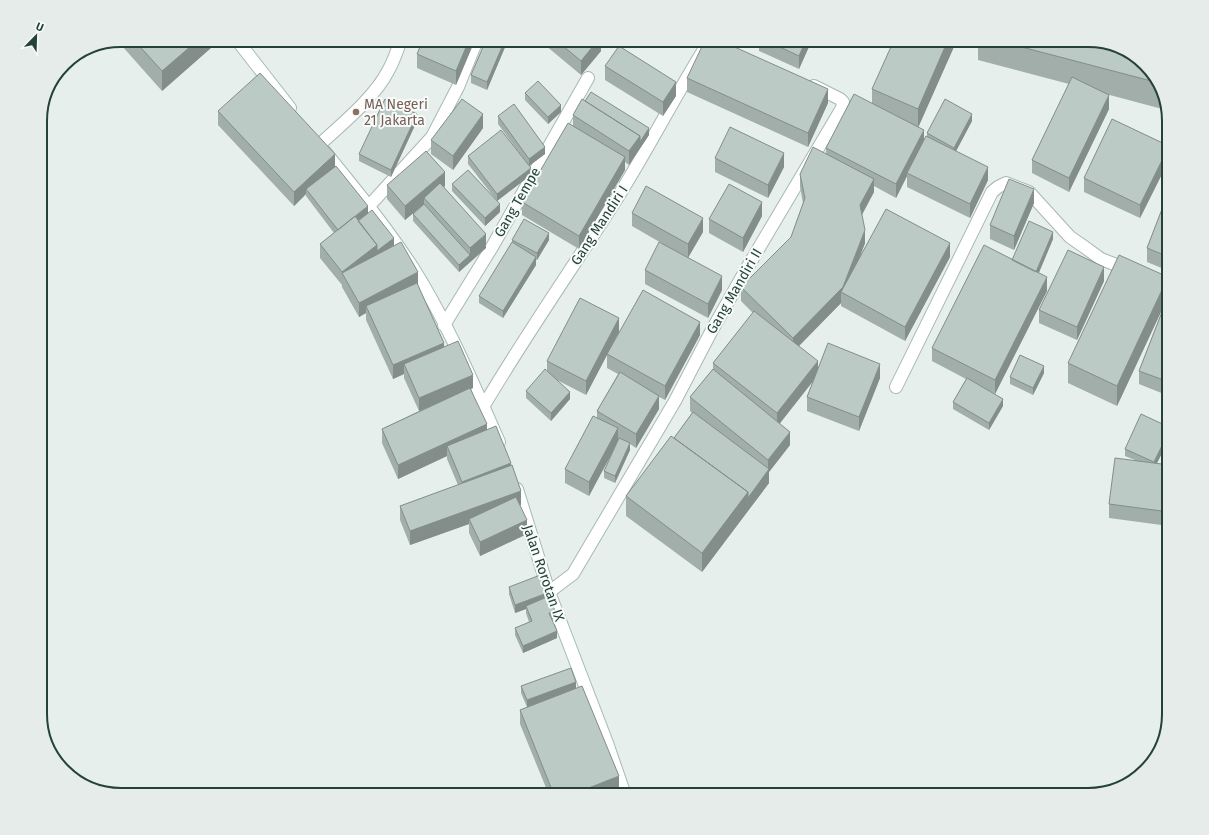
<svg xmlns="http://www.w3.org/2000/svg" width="1209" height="835" viewBox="0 0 1209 835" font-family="'Fira Sans',sans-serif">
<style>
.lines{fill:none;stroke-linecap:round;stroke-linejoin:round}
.lane-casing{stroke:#a8b8b2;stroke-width:14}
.street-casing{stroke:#a8b8b2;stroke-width:14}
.secondary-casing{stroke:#a4bbb3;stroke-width:14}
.lane{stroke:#fff;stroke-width:12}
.street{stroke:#fff;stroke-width:12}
.secondary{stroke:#fff;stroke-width:12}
.wall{fill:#a1aea9;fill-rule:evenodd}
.shaded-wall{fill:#838d89}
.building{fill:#bbcac4;stroke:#838d89}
.education-dot{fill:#8d6e63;stroke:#f7fbf9;stroke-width:1.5}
.labels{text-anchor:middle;stroke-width:4;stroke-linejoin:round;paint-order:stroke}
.education-label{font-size:14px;fill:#785e54;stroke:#f7fbf9;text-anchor:start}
.street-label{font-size:14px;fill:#24423a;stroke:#f7fbf9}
.rim{fill:none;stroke:#24423a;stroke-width:2}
</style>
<rect width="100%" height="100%" fill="#e6efeb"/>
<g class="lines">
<defs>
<path id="lane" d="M319,145C341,125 375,97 388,71C394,61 397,50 401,40"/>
<path id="street" d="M369,206L432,137L458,87L477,40
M444,325L492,247L588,78
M896,387L992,192L998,187L1006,183L1029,192L1070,237L1083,246L1101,259L1129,270
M483,407C526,334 574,266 619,195C651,144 678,90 710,40
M549,592L573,574L675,401L712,330L747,268L842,108L843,102L840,99L814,86"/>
<path id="secondary" d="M237,40L290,108
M325,152C356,190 386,227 413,268C446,320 474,385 499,442
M517,489L549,592L607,743L625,795"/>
</defs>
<use href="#lane" class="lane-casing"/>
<use href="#street" class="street-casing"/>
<use href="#secondary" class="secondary-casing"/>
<use href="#lane" class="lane"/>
<use href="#street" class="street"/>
<use href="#secondary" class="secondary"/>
</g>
<path class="wall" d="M122,40H220L162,91L122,46Z
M423,40H475L456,85L417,68V54Z
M486,40H508L487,90L471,83V75Z
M539,40H601V51L581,75Z
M628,40H634L633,43Z
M759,40H812L799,69L759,51Z
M957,40L918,127L924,140L927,136V133L972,121L956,151L988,180L970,218L907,187V176L896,198L874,186V192L862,215L865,243L861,254L950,257L905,341L841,306V303L799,346L818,370L880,378L859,431L807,411V397L814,379L780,423L790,445L769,472V483L702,572L626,516V496L674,438L692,413L690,411V397L713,369V363L753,313L741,301V287L791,237L803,203L800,187V174L826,154V148L872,104V89Z
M978,40H1088L1133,54L1161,85L1166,110L1106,94L1109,109L1069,192L1032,173V160L1069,84L978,60Z
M605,66L676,96L663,116L605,80Z
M687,78L828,103L808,147L687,92Z
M525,93L561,112L548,124L525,100Z
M218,111L335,166L368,213L394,245L418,285L444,347L473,388L471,389L487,430L511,466L521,505H520L527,534L480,556L469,533V524L410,545L400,520V506L458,485L447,459V456L398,479L382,443V429L419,411L404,378V374L393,379L366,320V313L359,317L342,287V285L320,258V244L334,233L306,196V194L294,206L218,125Z
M573,115L649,135L629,165L625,162V170L579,249L522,215V202L573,125Z
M498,116L545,154L529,166L498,124Z
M417,121L391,177L359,161V154Z
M483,128L453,170L431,154V140Z
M1169,146V160L1140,218L1084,192V178Z
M468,156L531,175L497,201L468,164Z
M715,158L784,167L768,198L715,172Z
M452,184L500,212L485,226L452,191Z
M387,185L445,186L444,187L486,248L459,272L413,221V214L424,204L405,220L387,199Z
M1169,191V271L1147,262V248Z
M1034,203L1014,250L990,239V225Z
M632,213L703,232L688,257L722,290L708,318L645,284V270L663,244L632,226Z
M762,216L743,252L709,233V219Z
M1053,239L1039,273L1047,291L995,394L984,388L1003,406L989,430L953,409V402L966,379L932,361V348L1012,260Z
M512,240H549L537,260H536V265L503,318L479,303V296L512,243Z
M1104,281L1077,340L1039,323V310Z
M1169,294V396L1139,384V371L1165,303L1117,406L1068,383V363L1168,296Z
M619,332L586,395L557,380L570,399L551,421L526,398V391L547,372V361Z
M700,335L665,400L659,397V409L636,448L630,444V450L615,483L604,478V471L614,448L589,496L565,483V469L597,418V411L618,374L607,368V354Z
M1044,373L1033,395L1010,384V377Z
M1169,427V526L1109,518V504L1135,460L1125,456V449ZM1161,455V464L1157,463Z
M509,587L550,598L555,618L552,619L557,638L523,653L515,635V628L529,622L526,613V609L515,613L509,594Z
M521,686L576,688L619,790L606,795H549L520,724V710L527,707L521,693Z"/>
<path class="shaded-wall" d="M198,40H220L162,91V71Z
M469,40H475L456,85V71Z
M505,40H508L487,90V82Z
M598,40H601V51L581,75V61Z
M806,40H812L799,69V56Z
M948,40H957L918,128V109Z
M676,82V96L663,116V102Z
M828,89V103L808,147V133Z
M1109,95V109L1069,192V178Z
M561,105V112L548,124V117Z
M417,114V121L391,177V170Z
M483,114V128L453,170V156Z
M972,114V121L954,155V148Z
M649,128V135L629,165V151L640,136Z
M924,130V144L907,173V176L896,198V184Z
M1169,146V160L1140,218V205Z
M545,147V154L529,166V159Z
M784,153V167L768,198V185Z
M335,154V167L306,189V194L294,206V192Z
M625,157V170L579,249V236Z
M988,167V180L970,218V204Z
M531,168V175L497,201V194Z
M445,172V186L427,201L424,198V204L405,220V206Z
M874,179V192L860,218V205Z
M1034,189V203L1014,250V236Z
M762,202V216L743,252V238Z
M500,204V212L485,226V218Z
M368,206V214L338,237V230Z
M703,218V232L688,258V244Z
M865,230V243L845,295L841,292V303L793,352V338Z
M1053,232V239L1036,279V272Z
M549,233V240L537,260V253Z
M486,234V248L459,272V265L470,255V248Z
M394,238V245L377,258V251Z
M950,243V257L905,341V327Z
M377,245V258L342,274V272Z
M536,257V265L503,318V311Z
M1104,267V281L1077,340V327Z
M418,272V285L366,306V313L359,317V303Z
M722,276V290L708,318V304Z
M1047,277V291L995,394V380Z
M1168,277V297L1117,406V386Z
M619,318V332L586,395V381Z
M700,322V335L665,400V386Z
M444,343V356L404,364V374L393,379V365Z
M818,361V375L777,427V413Z
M880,364V378L859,431V417Z
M1044,366V373L1033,395V388Z
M473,375V388L419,411V398Z
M570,392V399L551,421V413Z
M659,396V409L636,448V434Z
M1003,399V406L989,430V423Z
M487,424V438L447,446V456L398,479V465Z
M618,428V442L589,496V482Z
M1169,431V438L1161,452V455L1154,469V462Z
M790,432V445L769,472V483L702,572V553L748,492L768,471V460Z
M630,443V450L615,483V476Z
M511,463V477L462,496V482Z
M521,491V505L471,523L469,519V524L410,545V531Z
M527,520V534L480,556V542Z
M550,592V600L526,606V609L515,613V605Z
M555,611V618L549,620V613Z
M557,631V638L523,653V646Z
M576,682V690L527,707V700Z
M619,776V790L606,795H571Z"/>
<path class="building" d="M134,40H198L162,71Z
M423,40H469L456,71L417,54Z
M486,40H505L487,82L471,75Z
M556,40H598L581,61Z
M705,40H719L828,89L808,133L687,78Z
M765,40H806L799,56Z
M894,40H948L918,109L872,89Z
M995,40H1088L1133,54L1159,83Z
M619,46L676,82L663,102L605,66Z
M260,73L335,154L294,192L218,111Z
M1072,77L1109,95L1069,178L1032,160Z
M538,81L561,105L548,117L525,93Z
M591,92L649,128L640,142V136L585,101Z
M854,94L924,130L896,184L826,148Z
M385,99L417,114L391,170L359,154Z
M462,99L483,114L453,156L431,140Z
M582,99L640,136L629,151L573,115Z
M945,99L972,114L954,148L927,133Z
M514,104L545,147L529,159L498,116Z
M1112,119L1169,146L1140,205L1084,178Z
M568,123L625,157L579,236L522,202Z
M730,127L784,153L768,185L715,158Z
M501,130L531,168L497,194L468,156Z
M926,136L988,167L970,204L907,173Z
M813,147L874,179L860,205L865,230L843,287L793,338L741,287L791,237L805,198L800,174Z
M426,151L445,172L405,206L387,185Z
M336,166L368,206L338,230L306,189Z
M468,170L500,204L485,218L452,184Z
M1009,179L1034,189L1014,236L990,225Z
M440,183L486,234L470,248L424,198Z
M729,184L762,202L743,238L709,219Z
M646,186L703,218L688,244L632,213Z
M1169,191V257L1147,248Z
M424,204L470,255L459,265L413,214Z
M886,209L950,243L905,327L841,292Z
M372,210L394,238L377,251V245L358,221Z
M355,216L377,245L342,272L320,244Z
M524,219L549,233L537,253L512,240Z
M1029,221L1053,232L1036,272L1012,260Z
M401,242L418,272L359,303L342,273Z
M512,242L536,257L503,311L479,296Z
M659,242L722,276L708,304L645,270Z
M984,245L1047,277L995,380L932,348Z
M1068,250L1104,267L1077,327L1039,310Z
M1119,255L1168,277L1117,386L1068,363Z
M417,283L444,343L393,365L366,306Z
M643,290L700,322L665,386L607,354Z
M1169,294V382L1139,371Z
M580,298L619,318L586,381L547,361Z
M754,311L818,361L777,413L713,363Z
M458,341L473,375L419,398L404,364Z
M828,343L880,364L859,417L807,397Z
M1020,355L1044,366L1033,388L1010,377Z
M545,369L570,392L551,413L526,391Z
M713,369L790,432L768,460L690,397Z
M620,372L659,396L636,434L597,411Z
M967,378L1003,399L989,423L953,402Z
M470,388L487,424L398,465L382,429Z
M693,412L769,469L748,498V492L674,438Z
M1141,414L1169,427V431L1154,462L1125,449Z
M593,416L618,428L589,482L565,469Z
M496,426L511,463L462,482L447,446Z
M671,436L748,492L702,553L626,496Z
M1169,437V456L1161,452Z
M619,438L630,443L615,476L604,471Z
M1115,458L1169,465V512L1109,504Z
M512,465L521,491L410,531L400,506Z
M516,497L527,520L480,542L469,519Z
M543,574L550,592L515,605L509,587Z
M549,596L555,611L549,613L557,631L523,646L515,628L532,621L526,606Z
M571,668L576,682L527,700L521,686Z
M582,686L619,776L571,795H554L520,710Z"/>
<circle class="education-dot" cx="356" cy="112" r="4"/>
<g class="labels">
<g class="education-label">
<text x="364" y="109">MA Negeri<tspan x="364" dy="16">21 Jakarta</tspan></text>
</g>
<g class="street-label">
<text transform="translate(517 202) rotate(-60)" y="5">Gang Tempe</text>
<text transform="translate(599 225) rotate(-57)" y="5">Gang Mandiri I</text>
<text transform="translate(734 291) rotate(-60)" y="5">Gang Mandiri II</text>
<text transform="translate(544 573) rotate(71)" y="5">Jalan Rorotan IX</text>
</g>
</g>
<path d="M0 0H1209V835H0ZM121 47H1088A74 74 0 0 1 1162 121V714A74 74 0 0 1 1088 788H121A74 74 0 0 1 47 714V121A74 74 0 0 1 121 47Z" fill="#e6ecea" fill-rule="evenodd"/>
<path class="rim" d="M121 47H1088A74 74 0 0 1 1162 121V714A74 74 0 0 1 1088 788H121A74 74 0 0 1 47 714V121A74 74 0 0 1 121 47Z"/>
<g transform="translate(36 36) rotate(23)" stroke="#f7fbf9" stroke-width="3" paint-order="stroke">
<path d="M0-3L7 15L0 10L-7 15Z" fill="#24423a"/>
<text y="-6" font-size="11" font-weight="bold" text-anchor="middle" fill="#24423a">U</text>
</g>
</svg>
